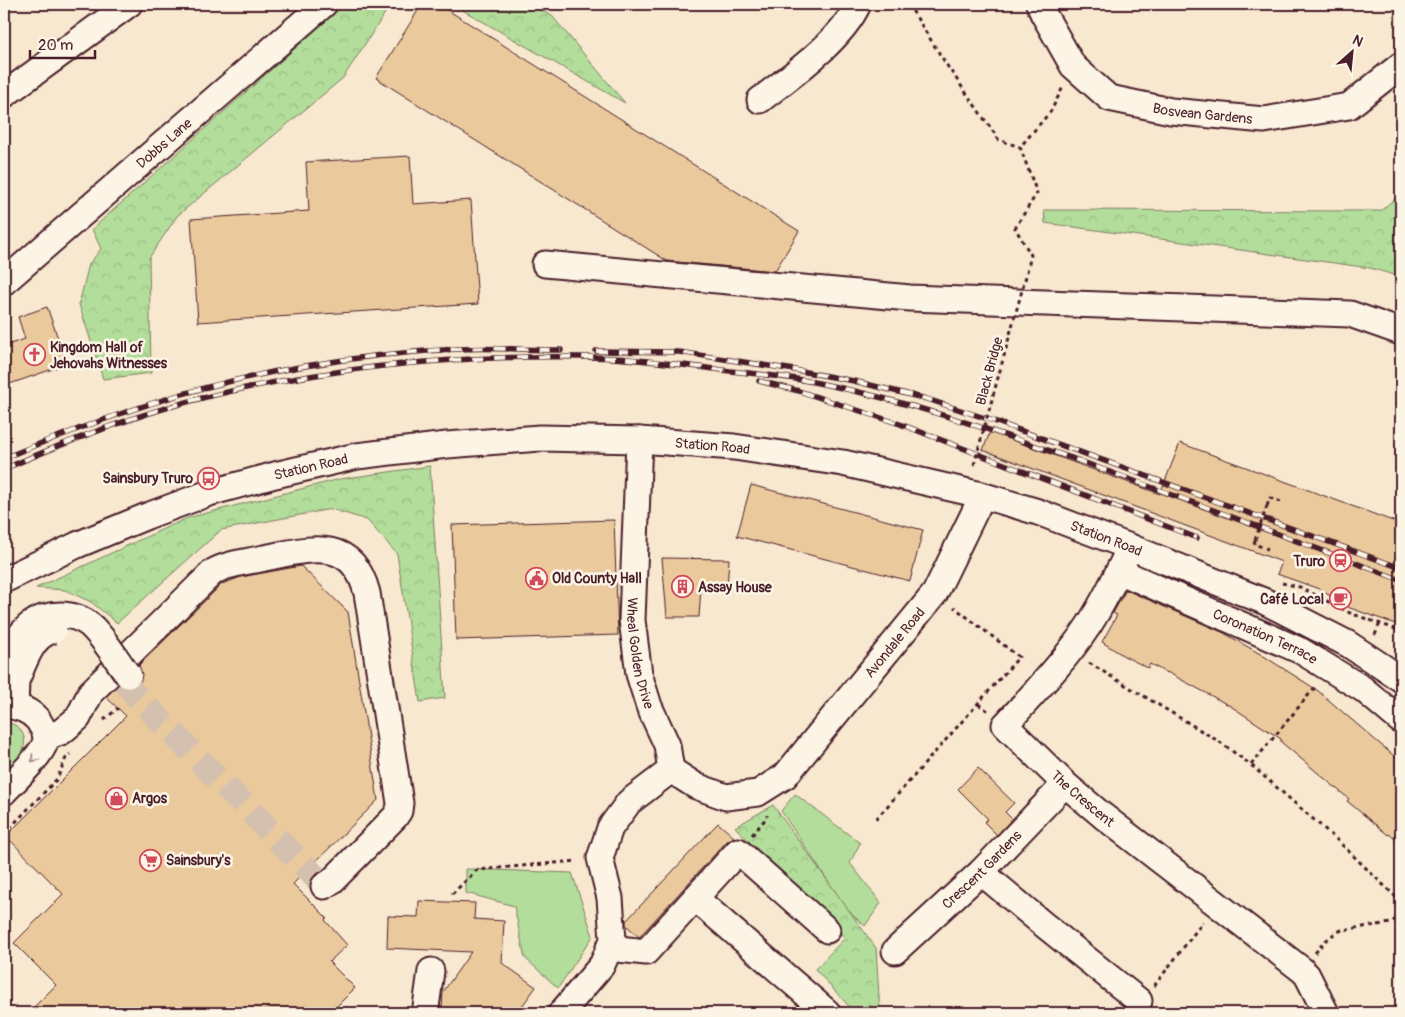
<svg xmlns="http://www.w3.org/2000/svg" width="1405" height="1017" viewBox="0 0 1405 1017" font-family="Pangolin,sans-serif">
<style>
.green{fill:#b2dd9a;stroke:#7e7e62}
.forest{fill:url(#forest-crowns);stroke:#7e7e62}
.building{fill:#eac99c;stroke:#4a1f2b}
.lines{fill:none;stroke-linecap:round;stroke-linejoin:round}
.minor-tunnel{stroke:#d4c0ae;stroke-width:25;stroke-dasharray:25 12;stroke-linecap:butt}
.minor-casing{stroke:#4a1f2b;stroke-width:29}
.path{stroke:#4a1f2b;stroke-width:3;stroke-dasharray:4 4;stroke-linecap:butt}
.minor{stroke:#fcf5e5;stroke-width:25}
.rail-casing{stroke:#4a1f2b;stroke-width:5.5}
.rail{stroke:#fcf5e5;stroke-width:4;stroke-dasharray:11;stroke-linecap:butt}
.minor-bridge-casing{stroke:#4a1f2b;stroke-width:29;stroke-linecap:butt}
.path-bridge{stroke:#4a1f2b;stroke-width:3;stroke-dasharray:4 4;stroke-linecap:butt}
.minor-bridge{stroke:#fcf5e5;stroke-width:25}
.oneway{stroke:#a38a88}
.labels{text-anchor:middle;stroke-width:5;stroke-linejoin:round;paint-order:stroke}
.street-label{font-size:14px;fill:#4a1f2b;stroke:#fcf5e5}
.poi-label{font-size:14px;font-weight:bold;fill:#4a1f2b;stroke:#fcf5e5;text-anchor:start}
</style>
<defs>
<pattern id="forest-crowns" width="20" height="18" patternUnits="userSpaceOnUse" patternTransform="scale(1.25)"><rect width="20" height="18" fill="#b2dd9a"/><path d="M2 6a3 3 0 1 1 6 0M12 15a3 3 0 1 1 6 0" fill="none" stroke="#9bbd85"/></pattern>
</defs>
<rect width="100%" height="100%" fill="#f7e8cf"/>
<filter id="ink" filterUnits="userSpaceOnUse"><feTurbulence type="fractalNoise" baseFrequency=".02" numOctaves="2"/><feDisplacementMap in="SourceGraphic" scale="10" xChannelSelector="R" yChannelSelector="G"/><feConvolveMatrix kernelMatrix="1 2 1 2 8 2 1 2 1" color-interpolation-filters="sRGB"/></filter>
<g filter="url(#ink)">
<path class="green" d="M4,722C21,723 30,739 21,754C16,761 9,766 4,772Z
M795,794L860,843L850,863L881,903L865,926L849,912L781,811Z
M466,869L572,873L593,936L558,988L525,958L514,906L466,893Z"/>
<path class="forest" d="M345,4H391L343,78L177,216L149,258L151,373L103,379L79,304L89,264L101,249L92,229Z
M452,4H530L552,16L625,103Z
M1401,194V277L1370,268L1045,223L1044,210L1380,211Z
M430,466L445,698L420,702L397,554L367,520L331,509L221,530L117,623L91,602L65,590L36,588L187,518L340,479Z
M773,805L876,948L880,1013H855L815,969L845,938L735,827Z"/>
<path class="building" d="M422,4H438L799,231L775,271L667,261L376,78Z
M410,156L413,204L471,200L478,304L198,322L191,219L309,211L306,162Z
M47,307L67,364L4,386V346L25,339L18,317Z
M990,432L1160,494L1180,443L1401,524V626L1350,608L1319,589L1277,574L1282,562L983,450Z
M751,485L923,530L910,581L737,536Z
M614,520L618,635L456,640L452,525Z
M662,558L729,559L727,588L701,587L699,617H667Z
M301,566L348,612L378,800L293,884L327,918L325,920L347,945L329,962L355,988L330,1013H28L56,985L14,943L63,894L6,836L126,716L106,697L118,685L123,688L129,689L137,686L141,680L142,674L139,665L222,584L241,577Z
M1126,590L1224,633L1262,655L1317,690L1401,762V844L1389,834L1388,835L1347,801L1349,799L1281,742V739L1232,707L1167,672V673L1150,664L1148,668L1124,656L1102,642L1117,615L1113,613Z
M978,768L1014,803L1005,812L1012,819L997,835L984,822L988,819L958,789Z
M718,823L734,837L727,841L639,937L626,925V921Z
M419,901L475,903L474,919L504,921L502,963L536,987L517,1013H448L442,1009L443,992L471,952L387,948L388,916L418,917Z"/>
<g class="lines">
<path class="minor-tunnel" d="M123,679L136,696L324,886"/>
<defs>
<g id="minor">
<path id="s1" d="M1039,4L1043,13L1073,66L1109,98L1171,111L1264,120L1349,106L1401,65"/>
<path d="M4,95L129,4"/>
<path d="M760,100C791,76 842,40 858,4"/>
<path d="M545,264L910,298L1350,314L1401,332"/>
<path id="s2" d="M4,282L324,4"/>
<path id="s3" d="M639,440L632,620L639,674L649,706L667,745L671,770"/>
<path id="s4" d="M1130,547C1118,573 1105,600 1089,625C1065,661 1034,693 1005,725L1065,784L1103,816L1302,970L1307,975L1326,1013"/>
<path id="s5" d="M1119,571L1301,651L1363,689L1401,721"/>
<path id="s6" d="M4,580L77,545L147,516L209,493L275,475L357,456L447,445L540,438L639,440L734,447L843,463L981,495L1038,512L1130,547L1266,602L1348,644L1401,679"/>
<path d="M4,705C17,706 29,709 38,720C41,725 46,732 46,738C46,752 14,781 4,792"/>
<path d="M15,706L16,681L21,669"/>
<path d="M46,737L61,732L78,718L91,692L213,572C228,563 248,562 264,558C309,549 352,535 367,593L400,803L399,811L395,817L332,881L324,886"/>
<path d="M981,872L1043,924L1139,1001"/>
<path d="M695,898L827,1012"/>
<path d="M609,948L646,952L738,851L827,930"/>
<path id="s7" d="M895,951L981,872L1065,784"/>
<path d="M428,1013L426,1007L431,971"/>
<path id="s8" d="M561,1013L602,965L613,940L610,898L600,858L610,828L629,802L671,770L696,786L726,797L758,793L785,776L935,593L978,505L981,495"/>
</g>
</defs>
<use href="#minor" class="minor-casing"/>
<path class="path" d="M908,4L948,67L999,140L1020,147
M1025,280L1031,255L1015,228L1037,193L1020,147L1051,111L1063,87
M1267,506L1270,498L1284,503
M1255,540L1254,544L1268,549
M1282,583L1300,587L1350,613L1401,631
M1375,635L1380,623
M1089,663L1220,742L1251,765L1336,839L1401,902
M978,704L988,711
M104,720L118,708
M1251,765L1316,686
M876,819L1019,657L954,607
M4,834L57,779L66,758L70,754
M752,835L767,817V815
M452,894L477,870L577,861
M1315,953C1323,943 1330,935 1342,930L1391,923L1401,914
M1154,986L1203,922"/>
<use href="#minor" class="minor"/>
<defs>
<path id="rail" d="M596,351L679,352L795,370L854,381L927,399L994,421L1401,568
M759,381L799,391L900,424L1197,538
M4,458C53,438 103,419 153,403C248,372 358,354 458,349C492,347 527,350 561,350
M4,469C68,441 134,415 202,398C327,367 457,355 585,357C627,357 673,364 715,369C751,374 788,376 823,384C911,402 996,432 1080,461C1188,500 1294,540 1401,580"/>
</defs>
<use href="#rail" class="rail-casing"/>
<use href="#rail" class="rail"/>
<defs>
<path id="minor-bridge" d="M5,659C12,647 19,634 30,625C47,612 74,611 91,626C105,639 116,659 128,675
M21,669C28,653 35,634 54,630"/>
</defs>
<use href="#minor-bridge" class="minor-bridge-casing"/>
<path class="path-bridge" d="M974,465L1024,283
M1255,540L1267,506"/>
<use href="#minor-bridge" class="minor-bridge"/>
</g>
<defs><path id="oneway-chevron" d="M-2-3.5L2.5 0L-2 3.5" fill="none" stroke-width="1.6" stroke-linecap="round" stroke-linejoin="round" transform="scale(1.25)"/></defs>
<use class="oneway" href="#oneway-chevron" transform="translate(34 759) rotate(132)"/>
</g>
<defs>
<symbol id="church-ring" viewBox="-11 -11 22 22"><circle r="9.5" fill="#fcf5e5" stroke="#d1495b" stroke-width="1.5"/><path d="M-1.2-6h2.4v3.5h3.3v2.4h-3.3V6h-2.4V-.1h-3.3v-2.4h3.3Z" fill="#d1495b"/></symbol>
<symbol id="bus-ring" viewBox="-11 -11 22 22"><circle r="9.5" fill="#fcf5e5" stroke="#d1495b" stroke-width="1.5"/><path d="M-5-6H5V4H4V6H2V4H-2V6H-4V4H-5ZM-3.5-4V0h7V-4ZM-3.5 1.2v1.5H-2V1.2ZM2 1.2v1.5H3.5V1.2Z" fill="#d1495b"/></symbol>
<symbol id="station-ring" viewBox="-11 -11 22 22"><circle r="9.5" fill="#fcf5e5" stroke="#d1495b" stroke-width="1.5"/><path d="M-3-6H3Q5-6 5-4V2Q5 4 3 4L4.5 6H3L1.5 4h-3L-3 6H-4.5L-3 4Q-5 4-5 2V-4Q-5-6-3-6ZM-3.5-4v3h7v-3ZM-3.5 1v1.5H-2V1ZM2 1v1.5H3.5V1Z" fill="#d1495b"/></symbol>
<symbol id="civic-ring" viewBox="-11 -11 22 22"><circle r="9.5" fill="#fcf5e5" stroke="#d1495b" stroke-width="1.5"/><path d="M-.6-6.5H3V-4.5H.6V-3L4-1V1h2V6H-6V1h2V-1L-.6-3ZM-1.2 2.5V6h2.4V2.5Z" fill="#d1495b"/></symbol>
<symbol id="building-ring" viewBox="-11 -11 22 22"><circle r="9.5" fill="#fcf5e5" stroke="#d1495b" stroke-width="1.5"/><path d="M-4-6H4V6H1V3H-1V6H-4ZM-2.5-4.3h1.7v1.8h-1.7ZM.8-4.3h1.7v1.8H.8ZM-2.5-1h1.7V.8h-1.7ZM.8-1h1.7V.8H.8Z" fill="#d1495b"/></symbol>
<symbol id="cafe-ring" viewBox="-11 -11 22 22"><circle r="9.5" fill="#fcf5e5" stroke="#d1495b" stroke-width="1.5"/><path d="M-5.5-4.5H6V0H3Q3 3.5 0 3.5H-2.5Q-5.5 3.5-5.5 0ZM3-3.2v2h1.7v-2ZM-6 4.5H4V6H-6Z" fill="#d1495b"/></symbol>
<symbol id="shop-ring" viewBox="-11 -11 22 22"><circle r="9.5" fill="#fcf5e5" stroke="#d1495b" stroke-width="1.5"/><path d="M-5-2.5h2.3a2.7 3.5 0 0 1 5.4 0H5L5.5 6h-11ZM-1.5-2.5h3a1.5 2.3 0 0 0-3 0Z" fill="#d1495b"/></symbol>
<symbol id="supermarket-ring" viewBox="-11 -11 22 22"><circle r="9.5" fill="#fcf5e5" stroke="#d1495b" stroke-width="1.5"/><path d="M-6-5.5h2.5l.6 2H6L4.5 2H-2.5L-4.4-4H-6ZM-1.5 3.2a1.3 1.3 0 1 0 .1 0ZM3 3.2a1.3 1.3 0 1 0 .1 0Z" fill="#d1495b"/></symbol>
</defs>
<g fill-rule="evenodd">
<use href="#church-ring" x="22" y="342" width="25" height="25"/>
<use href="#bus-ring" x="196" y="466" width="25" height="25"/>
<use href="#station-ring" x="1328" y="548" width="25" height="25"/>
<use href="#civic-ring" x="524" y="566" width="25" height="25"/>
<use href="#building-ring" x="670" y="574" width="25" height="25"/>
<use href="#cafe-ring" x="1328" y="586" width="25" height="25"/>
<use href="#shop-ring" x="104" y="786" width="25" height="25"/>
<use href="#supermarket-ring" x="138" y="848" width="25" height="25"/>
</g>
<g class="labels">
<g class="street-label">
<text dy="5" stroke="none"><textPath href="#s1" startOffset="214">Bosvean Gardens</textPath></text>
<text dy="5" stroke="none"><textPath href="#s2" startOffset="212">Dobbs Lane</textPath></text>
<text transform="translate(989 371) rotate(-75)" y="5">Black Bridge</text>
<text dy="5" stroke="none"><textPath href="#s6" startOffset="732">Station Road</textPath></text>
<text dy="5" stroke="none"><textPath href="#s6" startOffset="328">Station Road</textPath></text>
<text dy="5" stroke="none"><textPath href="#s6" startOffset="1138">Station Road</textPath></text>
<text dy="5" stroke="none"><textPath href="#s5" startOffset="160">Coronation Terrace</textPath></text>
<text dy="5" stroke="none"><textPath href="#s8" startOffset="589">Avondale Road</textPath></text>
<text dy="5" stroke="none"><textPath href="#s3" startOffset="214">Wheal Golden Drive</textPath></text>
<text dy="5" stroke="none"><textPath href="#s4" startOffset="326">The Crescent</textPath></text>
<text dy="5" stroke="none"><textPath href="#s7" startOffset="119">Crescent Gardens</textPath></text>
</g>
<g class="poi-label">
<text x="50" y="352">Kingdom Hall of<tspan x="50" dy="16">Jehovahs Witnesses</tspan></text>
<text x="193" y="483" text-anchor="end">Sainsbury Truro</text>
<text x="1325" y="566" text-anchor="end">Truro</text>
<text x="552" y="583">Old County Hall</text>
<text x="698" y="592">Assay House</text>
<text x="1324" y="604" text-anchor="end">Café Local</text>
<text x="132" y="803">Argos</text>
<text x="166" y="865">Sainsbury's</text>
</g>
</g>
<rect width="1405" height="1017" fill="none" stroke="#fcf5e5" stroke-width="20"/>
<rect x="10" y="10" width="1385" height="997" fill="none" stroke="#4a1f2b" stroke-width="2" filter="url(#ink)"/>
<g transform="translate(1352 52) rotate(27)" stroke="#fcf5e5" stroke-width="4" paint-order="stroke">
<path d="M0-4L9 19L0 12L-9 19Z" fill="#4a1f2b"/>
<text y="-8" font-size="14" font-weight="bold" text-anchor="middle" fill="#4a1f2b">N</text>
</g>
<path d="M30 50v8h65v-8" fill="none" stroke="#4a1f2b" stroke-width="2.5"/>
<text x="38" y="50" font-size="15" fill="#4a1f2b" stroke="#fcf5e5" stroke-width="4" paint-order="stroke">20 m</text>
</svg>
